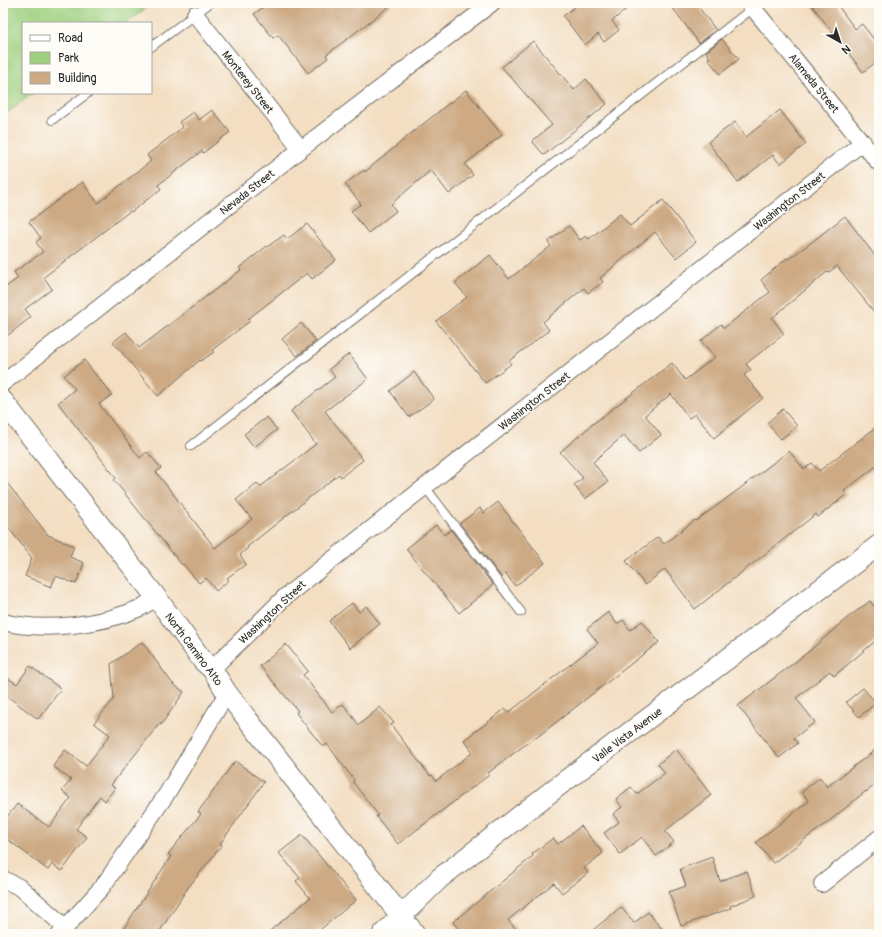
<svg xmlns="http://www.w3.org/2000/svg" width="882" height="937" viewBox="0 0 882 937" font-family="Pangolin,sans-serif">
<style>
.green{fill:#9ed07f;stroke:#647e55}
.building{fill:#cdaa84}
.lines{fill:none;stroke-linecap:round;stroke-linejoin:round}
.service-casing{stroke:#716a60;stroke-width:10}
.minor-casing{stroke:#716a60;stroke-width:18}
.tertiary-casing{stroke:#716a60;stroke-width:22}
.service{stroke:#fff;stroke-width:8}
.minor{stroke:#fff;stroke-width:16}
.tertiary{stroke:#fff;stroke-width:20}
.rail{stroke:#2b2b2b;stroke-width:3;stroke-dasharray:6 3;stroke-linecap:butt}
.labels{text-anchor:middle;stroke-width:3;stroke-linejoin:round;paint-order:stroke}
.street-label{font-size:11px;fill:#2b2b2b;stroke:#fdfcf7}
</style>
<rect width="100%" height="100%" fill="#fdfcf7"/>
<filter id="ink" filterUnits="userSpaceOnUse"><feTurbulence type="fractalNoise" baseFrequency=".025" numOctaves="2"/><feDisplacementMap in="SourceGraphic" scale="8" xChannelSelector="R" yChannelSelector="G"/><feConvolveMatrix kernelMatrix="1 2 1 2 8 2 1 2 1" color-interpolation-filters="sRGB"/></filter>
<filter id="wash" filterUnits="userSpaceOnUse"><feTurbulence type="fractalNoise" baseFrequency=".012" numOctaves="4" result="noise"/><feDisplacementMap in="SourceGraphic" scale="16" xChannelSelector="R" yChannelSelector="G"/><feGaussianBlur stdDeviation="0.9" result="paint"/><feColorMatrix in="noise" values="0 0 0 0 0 0 0 0 0 0 0 0 0 0 0 0 0 1.4 0 .05"/><feComposite in="paint" operator="in"/></filter>
<g filter="url(#wash)">
<rect width="100%" height="100%" fill="#f3dec2"/>
<path class="green" d="M3,3H153L126,23H23V93H33L3,116Z"/>
<g id="blocks">
<path class="building" d="M269,3H394L326,55L328,58L308,73L278,35L273,38L254,14Z
M580,3H634L612,21L619,30L604,42L598,34L585,45L563,16Z
M669,3H695L716,30L699,43Z
M810,3H836L855,29L862,24L879,46V60L863,72Z
M722,39L739,59L720,74L708,59L710,58L706,52Z
M533,41L574,90L586,79L607,104L544,155L532,141L552,125L502,67Z
M466,90L502,135L465,164L473,175L449,194L431,170L391,204L396,211L368,233L351,211L361,204L345,184L364,170L365,172L413,132Z
M212,110L230,132L203,153L202,151L158,185L161,189L131,212L130,211L44,277L52,289L25,309L31,317L3,339V289L18,278L14,272L43,252L36,242L41,238L29,222L82,182L98,203L151,161L147,155L183,127L179,122L193,112L199,120Z
M780,110L806,144L780,164L773,155L738,182L708,142L735,122L746,137Z
M663,200L696,242L676,258L655,232L600,278L603,282L588,293L584,288L543,322L549,330L509,361L511,364L485,383L436,321L467,297L455,283L490,255L509,279L551,246L548,242L569,226L580,240L586,236L589,239L620,214L630,226Z
M845,216L879,261V318L837,266L829,272L828,271L772,318L784,334L746,364L751,370L744,375L763,398L714,438L695,414L689,418L671,394L645,415L661,435L639,453L624,435L593,462L608,482L585,499L574,485L583,478L560,452L594,423L672,363L685,380L715,357L701,341L721,324L724,328L770,292L761,280L787,258L788,259L808,245Z
M307,224L336,260L312,279L307,273L248,319L250,321L212,350L214,352L201,361L200,360L158,396L113,342L126,332L139,348L241,270L239,268L267,246V247L284,235L287,239Z
M301,323L316,341L297,356L282,339Z
M349,354L368,379L325,411L363,460L341,477L339,474L247,547L248,548L240,555L246,564L227,578L229,580L216,591L206,578L199,583L183,564L182,565L114,480L116,478L58,403L75,389L64,376L84,360L112,395L99,404L140,458L147,452L161,468L156,472L215,548L252,519L236,500L257,483L260,487L316,444L291,411L335,377L329,369Z
M414,372L434,399L409,417L390,391Z
M783,409L797,426L781,439L767,423Z
M267,417L277,430L254,447L244,434Z
M879,425V464L844,491L847,494L818,517L816,514L695,609L665,569L645,585L626,561L658,537L664,544L695,520L696,521L734,493L789,451L804,469L812,463L819,471Z
M3,478L48,535L74,546L70,557L84,563L76,584L56,576L51,587L25,576L32,558L3,521Z
M498,502L545,563L515,586L506,574L502,578L460,523L480,508L484,513Z
M436,525L444,535L451,530L493,585L459,613L406,549Z
M870,601L879,613V638L834,676L830,671L796,698L815,722L794,738L798,743L779,758L738,706L808,652L846,619Z
M352,603L359,612L366,606L380,624L350,648L329,621Z
M608,612L617,624L623,620L630,630L642,621L659,642L536,738L535,737L488,773L489,775L398,844L376,816L378,815L353,782L354,780L327,744L323,747L296,713L298,711L260,666L286,644L308,671L303,675L332,712L343,704L359,725L380,707L394,723L391,725L430,776L432,775L436,781L473,752L464,740L505,709L508,713L598,643L587,629Z
M142,642L173,684L184,692L161,725L160,723L111,785L115,788L105,801L100,796L76,829L87,837L62,871L52,864L48,870L3,836V822L17,804L49,827L71,798L62,791L71,780L53,766L65,750L86,766L110,735L94,723L114,699L111,664Z
M30,666L61,689L38,719L3,693V675L17,684Z
M863,688L876,703L859,717L846,702Z
M879,747V782L866,792V791L827,823L773,863L756,842L809,801L802,792L820,777L827,787Z
M676,749L711,795L665,831L674,842L656,856L642,837L620,854L604,833L619,822L613,814L622,807L616,799L631,787L637,794L665,773L658,764Z
M235,761L264,782L220,844L222,845L187,889L158,934H120L171,856L168,854L201,814L198,812Z
M581,826L603,853L584,868L588,873L562,893L554,883L508,920L520,934H462L453,922L533,856L532,854L553,838L558,844Z
M302,835L356,900L315,934H266L310,898L296,881L300,878L279,853Z
M712,857L720,881L747,871L756,896L730,906L731,908L681,926L669,892L686,886L680,869Z
M621,907L634,923L648,912L666,934H588Z"/>
</g>
</g>
<g filter="url(#ink)">
<use href="#blocks" fill-opacity="0" stroke="#716a60" stroke-width="1"/>
<g class="lines">
<defs>
<path id="service" d="M151,47L210,3
M52,120L88,93
M191,446L753,8
M425,487L521,612"/>
<path id="minor" d="M749,3L879,163
M195,14L301,149
M3,383L301,149L492,3
M3,622C44,632 102,625 140,608C146,605 151,601 156,597
M212,669L286,596L863,142
M3,879L21,888L66,928
M822,884L879,838
M60,934L103,886L166,795L227,693"/>
<path id="tertiary" d="M3,401L156,597L203,661L212,669L227,693L415,934
M383,934L440,878L557,787L879,545"/>
</defs>
<use href="#service" class="service-casing"/>
<use href="#minor" class="minor-casing"/>
<use href="#tertiary" class="tertiary-casing"/>
<use href="#service" class="service"/>
<use href="#minor" class="minor"/>
<use href="#tertiary" class="tertiary"/>
<path class="rail" d="M877,3L879,4"/>
</g>
</g>
<g class="labels">
<g class="street-label">
<text transform="translate(248 82) rotate(52)" y="4">Monterey Street</text>
<text transform="translate(814 83) rotate(51)" y="4">Alameda Street</text>
<text transform="translate(247 192) rotate(-38)" y="4">Nevada Street</text>
<text transform="translate(789 201) rotate(-38)" y="4">Washington Street</text>
<text transform="translate(534 401) rotate(-38)" y="4">Washington Street</text>
<text transform="translate(272 612) rotate(-43)" y="4">Washington Street</text>
<text transform="translate(194 649) rotate(53)" y="4">North Camino Alto</text>
<text transform="translate(627 735) rotate(-37)" y="4">Valle Vista Avenue</text>
</g>
</g>
<rect width="882" height="937" fill="none" stroke="#fdfcf7" stroke-width="16"/>
<rect x="22" y="22" width="130" height="72" fill="#fdfcf7" stroke="#a9a8a5"/>
<rect x="30" y="35" width="20" height="6" fill="#ffffff" stroke="#a9a8a5"/>
<text x="58" y="42" font-size="12" fill="#2b2b2b">Road</text>
<rect x="30" y="52" width="20" height="12" fill="#9ed07f" stroke="#a9a8a5"/>
<text x="58" y="62" font-size="12" fill="#2b2b2b">Park</text>
<rect x="30" y="72" width="20" height="12" fill="#cdaa84" stroke="#a9a8a5"/>
<text x="58" y="82" font-size="12" fill="#2b2b2b">Building</text>
<g transform="translate(840 42) rotate(141)" stroke="#fdfcf7" stroke-width="3" paint-order="stroke">
<path d="M0-3L7 15L0 10L-7 15Z" fill="#2b2b2b"/>
<text y="-6" font-size="11" font-weight="bold" text-anchor="middle" fill="#2b2b2b">N</text>
</g>
</svg>
